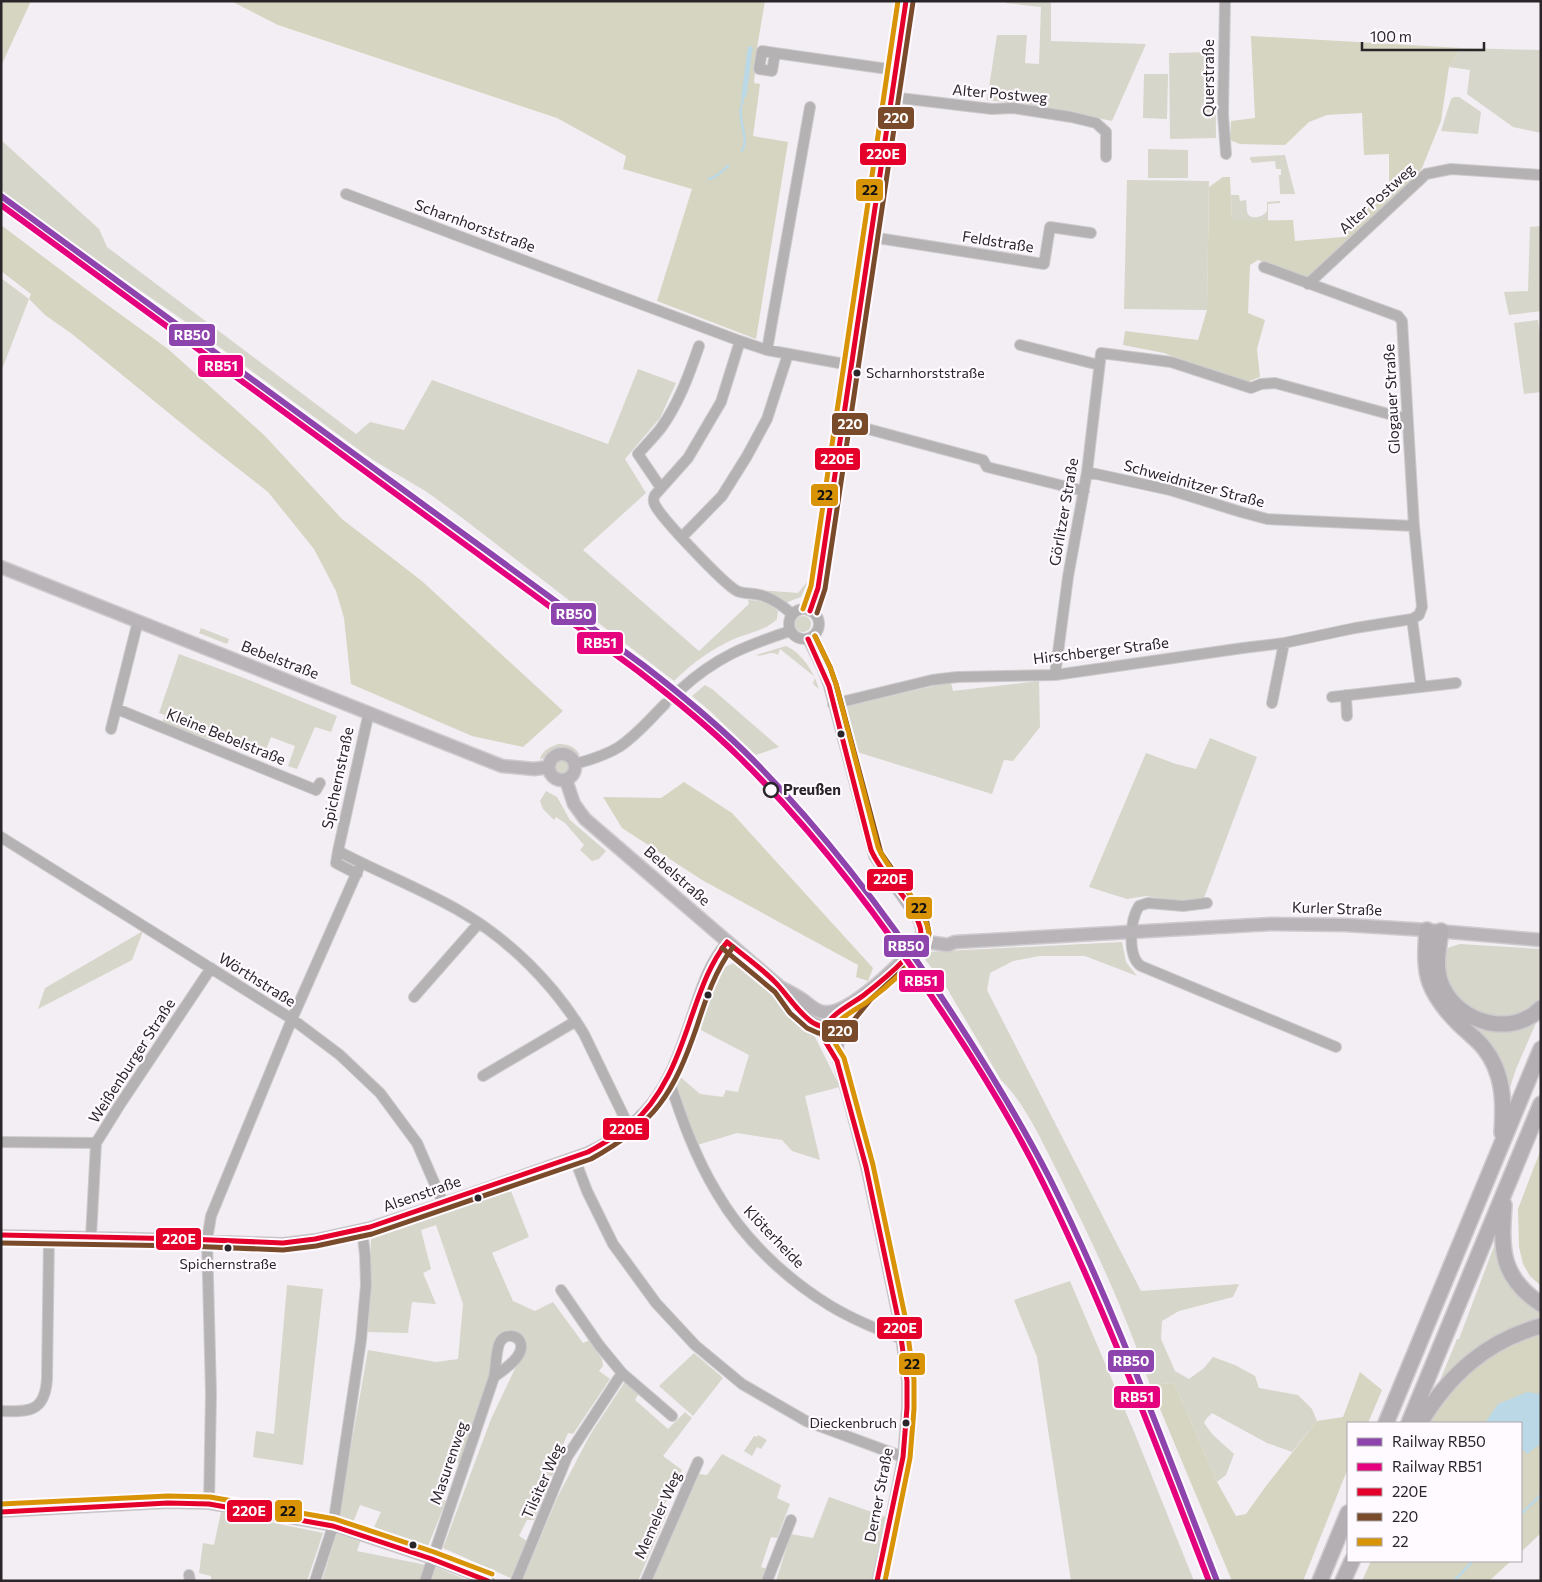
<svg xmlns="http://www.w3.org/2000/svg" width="1542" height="1582" viewBox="0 0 1542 1582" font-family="Commissioner,sans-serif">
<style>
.green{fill:#d6d6ca}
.forest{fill:#d5d5c2}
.water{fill:#bbd8e6}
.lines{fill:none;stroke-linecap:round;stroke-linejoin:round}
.stream{stroke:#bbd8e6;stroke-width:2.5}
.minor-tunnel{stroke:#cbc6cb;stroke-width:10;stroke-dasharray:10 5;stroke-linecap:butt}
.minor-casing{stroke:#cecbce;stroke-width:12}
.major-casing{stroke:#cecbce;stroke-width:15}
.highway-casing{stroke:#cecbce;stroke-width:18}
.minor{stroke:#b5b2b3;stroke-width:10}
.major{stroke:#b8b4b7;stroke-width:12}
.highway{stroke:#b3afb2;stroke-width:15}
.rail-casing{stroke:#b6b2b5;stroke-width:4.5}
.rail{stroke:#fefaff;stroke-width:2.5;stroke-dasharray:8;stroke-linecap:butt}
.bus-1-casing{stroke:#fefaff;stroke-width:9}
.bus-2-casing{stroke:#fefaff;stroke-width:9}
.bus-3-casing{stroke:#fefaff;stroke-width:9}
.bus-1{stroke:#e4002b;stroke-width:5}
.bus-2{stroke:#7a4b2a;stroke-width:5}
.bus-3{stroke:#d89306;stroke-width:5}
.rail-1-casing{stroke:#fefaff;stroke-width:10}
.rail-2-casing{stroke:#fefaff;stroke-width:10}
.rail-1{stroke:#8e44ad;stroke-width:6}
.rail-2{stroke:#e5007d;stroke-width:6}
.bus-dot{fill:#292529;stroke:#fefaff;stroke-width:2}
.stop-dot{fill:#fefaff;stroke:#292529;stroke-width:2.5}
.labels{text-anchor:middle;stroke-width:4.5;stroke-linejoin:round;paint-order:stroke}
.bus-label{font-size:14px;fill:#292529;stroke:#fefaff;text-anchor:start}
.street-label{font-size:15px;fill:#292529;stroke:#fefaff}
.stop-label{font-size:15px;font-weight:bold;fill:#292529;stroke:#fefaff;text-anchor:start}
.line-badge{stroke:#fefaff;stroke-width:2}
.badge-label{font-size:14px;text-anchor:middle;font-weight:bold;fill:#fff}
.pale-badge-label{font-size:14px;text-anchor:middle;font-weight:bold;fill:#111}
</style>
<rect width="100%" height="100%" fill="#f3eef3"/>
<path class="green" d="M1006,1H1051V41L1146,44L1112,121L1044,107L987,100L997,35H1027L1025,63L1039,64L1041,7L1006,3Z
M1461,48L1541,50V133L1513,127L1467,94L1470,70L1449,67Z
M1215,52L1216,138L1170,139L1169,53Z
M1144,74H1168L1167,119L1143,118Z
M1454,97H1459L1481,112L1478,134L1441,131L1451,99Z
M1,140L99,229L107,247L356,434L370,422L404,430L432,380L608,444L638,369L676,383L660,418L625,459L646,493L583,550L699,651L749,604L748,600C760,600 769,603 778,611L777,619C767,630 748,633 734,639C713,648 691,664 674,681L461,517L427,492L373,460L257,375L183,320L125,280L1,191Z
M1148,149L1188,150V178H1148Z
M1285,155L1295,194H1280L1279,175H1281V169H1276L1275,161L1252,163L1251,160H1250V157Z
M1127,180L1209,181L1207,310L1124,309Z
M1231,195H1239L1240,201L1246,200C1247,204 1246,211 1248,214C1251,220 1264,217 1267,211C1267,210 1267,203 1267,202L1280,201V203L1268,204V221L1232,222Z
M1541,226V311L1509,315L1504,292L1528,291L1530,227Z
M1,278L29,299L1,372Z
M1538,320L1541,342V392L1524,394L1514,323Z
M808,581L801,597L785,603L759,590L798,593Z
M795 624a8 8 0 1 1 16 0a8 8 0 1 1-16 0Z
M201,628L229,639L227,644L199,633Z
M786,646C802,653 814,672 819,689L813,684L815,677L780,649L778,655C770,649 764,658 756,655Z
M179,654L244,678L337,716L331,732L315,727L297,769L288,766L295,746L271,737L265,752L218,734L214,741L162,723L165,715L159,713Z
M1039,681L1040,727L1013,761L1004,760L992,794L854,751L843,707L942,684L951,683L953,691Z
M705,685L712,689L779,747L756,755L710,711L692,696Z
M1210,738L1257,757L1204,898L1177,901L1146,896L1127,899L1089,887L1146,753L1176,764L1196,769Z
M558,744C567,744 575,746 580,755C576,754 572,751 568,750C556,746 550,755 540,760C541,751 550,747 558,744Z
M554 767a8 8 0 1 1 16 0a8 8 0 1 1-16 0Z
M546,791L557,797L570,820L606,851L599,859L592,861L580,850L584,845L565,823L556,817L554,820L543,809L540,801Z
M143,931L132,960L38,1009L45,988Z
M1122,942L1126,962L1137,976L1085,956H1039L1013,961L990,973L987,990L1141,1291L1239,1284L1233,1297L1179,1311L1162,1321L1161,1339L1175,1371L1189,1379L1204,1368L1213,1357L1235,1365L1255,1376L1259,1388L1298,1395L1312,1409L1317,1421L1292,1452L1267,1443L1212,1413L1206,1419L1204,1423L1213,1435L1234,1454L1226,1475L1217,1482L1174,1383L1150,1385C1125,1311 1092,1241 1057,1171C1041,1140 1026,1105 1001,1080L945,985L924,958L926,952Z
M1460,944L1541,949V1002L1534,1008L1506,1018H1489L1462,1006L1446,984L1442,952L1450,947Z
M734,963L793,1012L815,1037L840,1087L805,1096L820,1160L792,1151L782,1140L737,1133L697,1145L672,1081L677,1074L700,1094L723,1097L726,1090L738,1092L749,1055L697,1028L718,970Z
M1457,1014L1531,1021L1536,1023L1516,1069L1507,1097L1469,1029Z
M511,1191L529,1237L492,1253L513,1301L535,1311L553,1302L583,1343L590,1340L602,1359L603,1366L599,1371L610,1379L573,1434L568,1433L561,1450L565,1453L552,1476L547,1475L540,1489L546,1492L534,1520H527L519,1536L527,1541L513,1579L443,1548L491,1419L521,1356L526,1343L507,1330L494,1342L491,1377L459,1463L451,1460L438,1498L446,1501L428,1546L374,1527L381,1512L360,1505L352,1525L338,1520L368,1350L436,1362L458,1359L463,1304L436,1225L421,1230L431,1269L423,1273L436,1304L412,1302L408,1333L368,1332L371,1238Z
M1496,1241L1541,1308V1322L1436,1390L1457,1339H1459Z
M1070,1281L1135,1434L1194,1581H1071L1037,1357L1014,1300Z
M287,1285L323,1289L303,1465L253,1457L256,1431L274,1434Z
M694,1353L723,1378L693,1416L659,1386Z
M626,1380L640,1392L635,1400L668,1429L685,1412L692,1418L663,1456L682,1470L663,1508L668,1511L638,1581H522L558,1496L590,1435Z
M758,1435L767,1440L761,1449L757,1447L752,1456L744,1451L754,1436L757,1437Z
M722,1454L781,1485L777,1498L790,1504L777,1538L771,1537L761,1567L767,1569L763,1581H652L699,1474L707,1475Z
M829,1497L886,1517L873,1581H776L791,1534L813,1538Z
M221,1512L323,1533L307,1581H211V1576L199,1573L203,1543L214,1545Z
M337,1532L361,1539L357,1551L426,1565L420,1581H322Z
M436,1567L469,1581H431Z"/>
<path class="forest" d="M1,1H31L1,66Z
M231,1H765L753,71L755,72L754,83L760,84L753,136L788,142L756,339L657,301L692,189L623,169L626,156L557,118L278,25Z
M1251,36L1461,48L1449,67L1441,121L1422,168L1400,195L1317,271L1305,278L1258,260L1250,265L1248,313L1265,320L1257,349L1260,377L1244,383L1164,353L1123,345L1125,331L1198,340L1207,310L1209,187L1223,177H1230L1232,221L1293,220L1295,241L1343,237L1389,183V154L1364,155L1362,113L1327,115L1309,122L1285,145L1240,144L1230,140L1231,121L1255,118Z
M1,225L98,298L168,349L264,435L342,519L423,582L563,711L523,747L472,736L351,684L344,618L336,591L314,549L268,492L208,445L72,334L45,315L29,299L31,294L1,271Z
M684,782L732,813L873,968L868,981L856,977L858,965L702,880L622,828L603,797L661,798Z
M1541,1149V1286L1530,1276L1523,1264L1519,1247L1518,1209Z
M1541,1335V1533L1521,1552V1423H1430C1458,1378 1489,1350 1541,1335Z
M1360,1372L1382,1390L1368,1423H1348V1468L1303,1581H1232L1150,1385L1174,1383L1217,1482L1236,1516L1246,1514L1266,1486L1317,1421L1343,1417Z
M1371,1561H1511L1489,1581H1362Z"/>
<path class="water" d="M751,46L753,48L752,53L747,93L745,98H741L747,53L748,47Z
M1527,1392L1541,1394V1440L1539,1445L1527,1454L1521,1448V1423H1485L1498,1404Z"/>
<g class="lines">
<path class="stream" d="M742,104L743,98
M741,107C738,125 750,137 742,151
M709,179C716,178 722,171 728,166
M1521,1514L1541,1495
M1454,1581L1473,1561"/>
<path class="minor-tunnel" d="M665,704L680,690"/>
<defs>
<path id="minor" d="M1225,1L1223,114L1226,154
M775,53L762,51L759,69L772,71L775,53L895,70
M891,97L992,109L1013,108L1071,117L1096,123L1106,132V157
M346,194L740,341L767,350L850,365
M871,237L1044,264L1050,227L1091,233
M1308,284L1426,174L1451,169L1541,175
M740,341L721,402L688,458L655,495C653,499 653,501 655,505C662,519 724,584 737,591C744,594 752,593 760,595C772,598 783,606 792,614
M1020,345L1099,365
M767,350L810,107
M842,422L983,460L987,467L1084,491
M1087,472L1170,490L1241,512L1267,519L1414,526
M661,488L638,454C645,446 654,437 661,428C679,403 689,375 699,346
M682,537L722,496L747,456L767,419L788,354
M789 624a15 15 0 1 1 30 0a15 15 0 1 1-30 0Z
M810,611L818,588L822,559L906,1
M1412,619L1421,686
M808,639L823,670L829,686L874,856L912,911L919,921L922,933
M1055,675L1068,577L1087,472L1101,353L1171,362L1251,388L1261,384L1275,383L1407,419
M680,690C716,657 745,646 790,631
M1346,695L1347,716
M1332,697L1456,683
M1272,703L1284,643
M833,704L932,680L957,677L1055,675L1243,648L1284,643L1355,628L1412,619L1419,615L1422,607L1414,526L1402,321L1398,316L1264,267
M117,709L316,790L320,783
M111,729L138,621
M575,764C590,760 606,755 619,747C637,735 651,718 665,704
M1,837L292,1019L340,1055L380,1093L417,1143L443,1203
M338,851L369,712
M357,874L336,863L338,851C378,872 419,888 458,910C509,939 554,984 584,1034L629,1127
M1207,903L1183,906L1148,903L1139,906C1130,920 1127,956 1141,966L1336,1047
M414,997L479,923
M825,1027L834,1045L866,1167L884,1250L899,1323L907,1381V1408L903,1457L890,1524L877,1581
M838,1053L839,1035L844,1021
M483,1076L576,1021
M668,1077C681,1117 695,1157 717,1193C743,1238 785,1278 829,1305C852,1319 877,1329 902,1339
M1,1142L96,1143
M574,1157L587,1191L613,1244L656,1303L695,1345L742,1384L806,1421L903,1457
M1,1235L187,1239L250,1242L283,1243L315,1239L370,1227L434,1206L588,1152C657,1118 671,1079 694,1010C703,983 709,964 727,942
M91,1237L96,1143L119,1106L211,968
M561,1290L599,1345L622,1373L672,1416
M1,1411C29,1412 45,1412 47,1379L49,1236
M209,1504L211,1393L207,1240L211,1216L292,1019L361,863
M1,1512L168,1503L209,1504L333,1526L432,1559L489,1581
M189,1575L190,1581
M315,1581L333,1526L361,1340L366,1285L365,1255L362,1229
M425,1581L494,1377C496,1368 496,1348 500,1342C507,1330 526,1337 520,1352C516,1362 502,1371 494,1377
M516,1581L567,1457L622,1373
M646,1581L698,1462
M767,1581L791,1520"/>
<path id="major" d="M1,567L502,766L534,769L549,767
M549 767a13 13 0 1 1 26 0a13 13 0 1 1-26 0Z
M566,780L574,804L585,819L780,987C788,991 796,995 803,1000C810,1005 815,1011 823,1012C849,1016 898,965 916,947L920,941L922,933
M920,941L948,945L955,942L1271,924L1346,925L1427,930L1541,940
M784,992C796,1008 818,1039 841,1023C848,1018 853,1009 859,1002"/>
<path id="highway" d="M1427,930C1426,948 1424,966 1430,983C1436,999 1447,1012 1459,1024C1467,1032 1477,1039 1484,1048C1504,1073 1504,1102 1502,1133
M1441,931C1438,950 1434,970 1443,988C1460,1023 1512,1038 1541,1008
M1504,1205C1501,1249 1500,1277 1541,1304
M1386,1423L1541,1049
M1409,1423L1541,1104
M1420,1423C1449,1375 1486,1341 1541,1326
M1320,1581L1348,1513
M1343,1581L1352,1561"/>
</defs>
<use href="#minor" class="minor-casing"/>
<use href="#major" class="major-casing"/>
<use href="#highway" class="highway-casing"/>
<use href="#minor" class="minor"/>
<use href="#major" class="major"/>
<use href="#highway" class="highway"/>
<defs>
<path id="rail" d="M1193,1533L1215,1581"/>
</defs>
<use href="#rail" class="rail-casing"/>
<use href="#rail" class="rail"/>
<defs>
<path id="bus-1" d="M810,611L818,588L906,1
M808,639L829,686L871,850C883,878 911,897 920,927C921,930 921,934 920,938C915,954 878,984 864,995C849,1006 826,1015 822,1036L837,1061L866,1167L899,1323L907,1381V1408L903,1457L877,1581
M727,942C743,955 760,967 774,981C793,999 815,1046 845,1019
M1,1235L187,1239L283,1243L315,1239L370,1227L588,1152C602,1144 617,1136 630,1126C663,1098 678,1057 691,1018C701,990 709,965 727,942
M1,1512L168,1503L209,1504L333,1526L432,1559L488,1581"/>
<path id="bus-2" d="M817,613L825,589L913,2
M722,948L775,992L790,1013L807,1028L818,1033L834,1034L849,1026L871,999L921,953L927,944L929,933L926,918L881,853L836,684L830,667L815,636
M1,1243L187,1246L283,1250L316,1246L372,1234L591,1159C655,1124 674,1093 697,1026C706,998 715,971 733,947"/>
<path id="bus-3" d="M803,609L811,586L898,1
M815,636L830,667L836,684L878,847C890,875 917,895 927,925C929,929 929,935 928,940C921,959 883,990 867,1002C854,1011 835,1019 830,1035L844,1058L873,1165L906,1321L914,1380V1409L910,1458L885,1581
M1,1504L168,1496L210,1497L335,1519L434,1552L492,1574"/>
</defs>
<use href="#bus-1" class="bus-1-casing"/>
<use href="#bus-2" class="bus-2-casing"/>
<use href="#bus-3" class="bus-3-casing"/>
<use href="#bus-1" class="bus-1"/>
<use href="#bus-2" class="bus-2"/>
<use href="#bus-3" class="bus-3"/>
<defs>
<path id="rail-1" d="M1,196L643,665C678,692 712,720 744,751C818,824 882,908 940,995C980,1055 1017,1115 1050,1179C1115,1309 1164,1446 1217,1581"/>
<path id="rail-2" d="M1,205L638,671C673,698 707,725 738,756C814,831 878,915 936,1003C976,1062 1014,1123 1045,1187C1108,1315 1157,1448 1209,1581"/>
</defs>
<use href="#rail-1" class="rail-1-casing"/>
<use href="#rail-2" class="rail-2-casing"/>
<use href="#rail-1" class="rail-1"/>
<use href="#rail-2" class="rail-2"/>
</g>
<g class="bus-dot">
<circle cx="857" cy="373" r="4.5"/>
<circle cx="841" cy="734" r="4.5"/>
<circle cx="708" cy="995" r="4.5"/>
<circle cx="478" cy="1198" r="4.5"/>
<circle cx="228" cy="1248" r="4.5"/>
<circle cx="906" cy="1423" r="4.5"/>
<circle cx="413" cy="1545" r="4.5"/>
</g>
<circle class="stop-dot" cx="771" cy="790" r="7"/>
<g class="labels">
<g class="bus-label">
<text x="866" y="378">Scharnhorststraße</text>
<text x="228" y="1269" text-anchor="middle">Spichernstraße</text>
<text x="897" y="1428" text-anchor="end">Dieckenbruch</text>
</g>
<g class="street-label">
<text transform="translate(1209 78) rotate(-90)" y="5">Querstraße</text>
<text transform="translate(1000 94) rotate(5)" y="5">Alter Postweg</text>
<text transform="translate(1377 199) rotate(-42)" y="5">Alter Postweg</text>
<text transform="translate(475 226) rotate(20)" y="5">Scharnhorststraße</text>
<text transform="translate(998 242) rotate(9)" y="5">Feldstraße</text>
<text transform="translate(1392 399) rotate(-93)" y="5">Glogauer Straße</text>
<text transform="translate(1194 484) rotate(15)" y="5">Schweidnitzer Straße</text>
<text transform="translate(1064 512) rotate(-80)" y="5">Görlitzer Straße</text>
<text transform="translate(1101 651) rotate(-7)" y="5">Hirschberger Straße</text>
<text transform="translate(280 660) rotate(21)" y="5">Bebelstraße</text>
<text transform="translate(226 737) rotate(22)" y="5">Kleine Bebelstraße</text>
<text transform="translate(338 778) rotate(-78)" y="5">Spichernstraße</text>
<text transform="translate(677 876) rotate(41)" y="5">Bebelstraße</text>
<text transform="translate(1337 909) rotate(2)" y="5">Kurler Straße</text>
<text transform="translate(257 980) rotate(32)" y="5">Wörthstraße</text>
<text transform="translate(132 1061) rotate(-57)" y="5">Weißenburger Straße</text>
<text transform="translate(422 1194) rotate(-19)" y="5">Alsenstraße</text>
<text transform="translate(774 1237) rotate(46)" y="5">Klöterheide</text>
<text transform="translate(449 1463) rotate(-71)" y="5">Masurenweg</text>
<text transform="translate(543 1481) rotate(-66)" y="5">Tilsiter Weg</text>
<text transform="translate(879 1495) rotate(-79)" y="5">Derner Straße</text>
<text transform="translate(658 1515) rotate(-66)" y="5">Memeler Weg</text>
</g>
<g class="stop-label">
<text x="783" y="795">Preußen</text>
</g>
</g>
<g class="line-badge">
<rect x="877" y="106" width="38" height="24" rx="5" fill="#7a4b2a"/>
<rect x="859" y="142" width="48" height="24" rx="5" fill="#e4002b"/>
<rect x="855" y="178" width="29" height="24" rx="5" fill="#d89306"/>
<rect x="168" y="323" width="48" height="24" rx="5" fill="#8e44ad"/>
<rect x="197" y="354" width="47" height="24" rx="5" fill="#e5007d"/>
<rect x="831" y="412" width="38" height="24" rx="5" fill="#7a4b2a"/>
<rect x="814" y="447" width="47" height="24" rx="5" fill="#e4002b"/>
<rect x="810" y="483" width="29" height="24" rx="5" fill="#d89306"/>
<rect x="550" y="602" width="47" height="24" rx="5" fill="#8e44ad"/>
<rect x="576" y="631" width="48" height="24" rx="5" fill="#e5007d"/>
<rect x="866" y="868" width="48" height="24" rx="5" fill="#e4002b"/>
<rect x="905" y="896" width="28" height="24" rx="5" fill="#d89306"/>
<rect x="883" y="934" width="47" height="24" rx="5" fill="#8e44ad"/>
<rect x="898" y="969" width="47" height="24" rx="5" fill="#e5007d"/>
<rect x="821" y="1019" width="38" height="24" rx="5" fill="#7a4b2a"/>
<rect x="602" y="1117" width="48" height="24" rx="5" fill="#e4002b"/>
<rect x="155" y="1227" width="47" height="24" rx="5" fill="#e4002b"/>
<rect x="876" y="1316" width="47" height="24" rx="5" fill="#e4002b"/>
<rect x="1107" y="1349" width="48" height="24" rx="5" fill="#8e44ad"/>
<rect x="898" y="1352" width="28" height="24" rx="5" fill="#d89306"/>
<rect x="1113" y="1385" width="48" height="24" rx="5" fill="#e5007d"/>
<rect x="274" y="1499" width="29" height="24" rx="5" fill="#d89306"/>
<rect x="226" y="1499" width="47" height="24" rx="5" fill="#e4002b"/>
</g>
<g class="badge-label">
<text x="896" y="123">220</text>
<text x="883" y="159">220E</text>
<text x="192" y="340">RB50</text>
<text x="221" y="371">RB51</text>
<text x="850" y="429">220</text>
<text x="837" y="464">220E</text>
<text x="574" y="619">RB50</text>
<text x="600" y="648">RB51</text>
<text x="890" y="884">220E</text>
<text x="906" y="951">RB50</text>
<text x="921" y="986">RB51</text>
<text x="840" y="1036">220</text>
<text x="626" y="1134">220E</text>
<text x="179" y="1244">220E</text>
<text x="900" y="1333">220E</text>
<text x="1131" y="1366">RB50</text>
<text x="1137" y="1402">RB51</text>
<text x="249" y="1516">220E</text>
</g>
<g class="pale-badge-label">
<text x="870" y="195">22</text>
<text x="825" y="500">22</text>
<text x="919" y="913">22</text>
<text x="912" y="1369">22</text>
<text x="288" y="1516">22</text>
</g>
<rect width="1542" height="1582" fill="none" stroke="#292529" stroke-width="5"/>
<rect x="1347" y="1422" width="175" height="140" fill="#fefaff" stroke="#a9a5a9"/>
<rect x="1357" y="1438" width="25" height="8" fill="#8e44ad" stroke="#a9a5a9"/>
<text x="1392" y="1447" font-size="15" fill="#292529">Railway RB50</text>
<rect x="1357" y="1463" width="25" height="8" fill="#e5007d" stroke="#a9a5a9"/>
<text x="1392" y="1472" font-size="15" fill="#292529">Railway RB51</text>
<rect x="1357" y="1488" width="25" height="8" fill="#e4002b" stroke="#a9a5a9"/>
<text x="1392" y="1497" font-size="15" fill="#292529">220E</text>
<rect x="1357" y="1513" width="25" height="8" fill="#7a4b2a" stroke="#a9a5a9"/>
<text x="1392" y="1522" font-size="15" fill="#292529">220</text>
<rect x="1357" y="1538" width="25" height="8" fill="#d89306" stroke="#a9a5a9"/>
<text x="1392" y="1547" font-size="15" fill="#292529">22</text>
<path d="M1362 42v8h122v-8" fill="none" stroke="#292529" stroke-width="2.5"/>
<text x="1370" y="42" font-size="15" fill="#292529" stroke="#fefaff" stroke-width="4" paint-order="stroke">100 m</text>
</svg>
